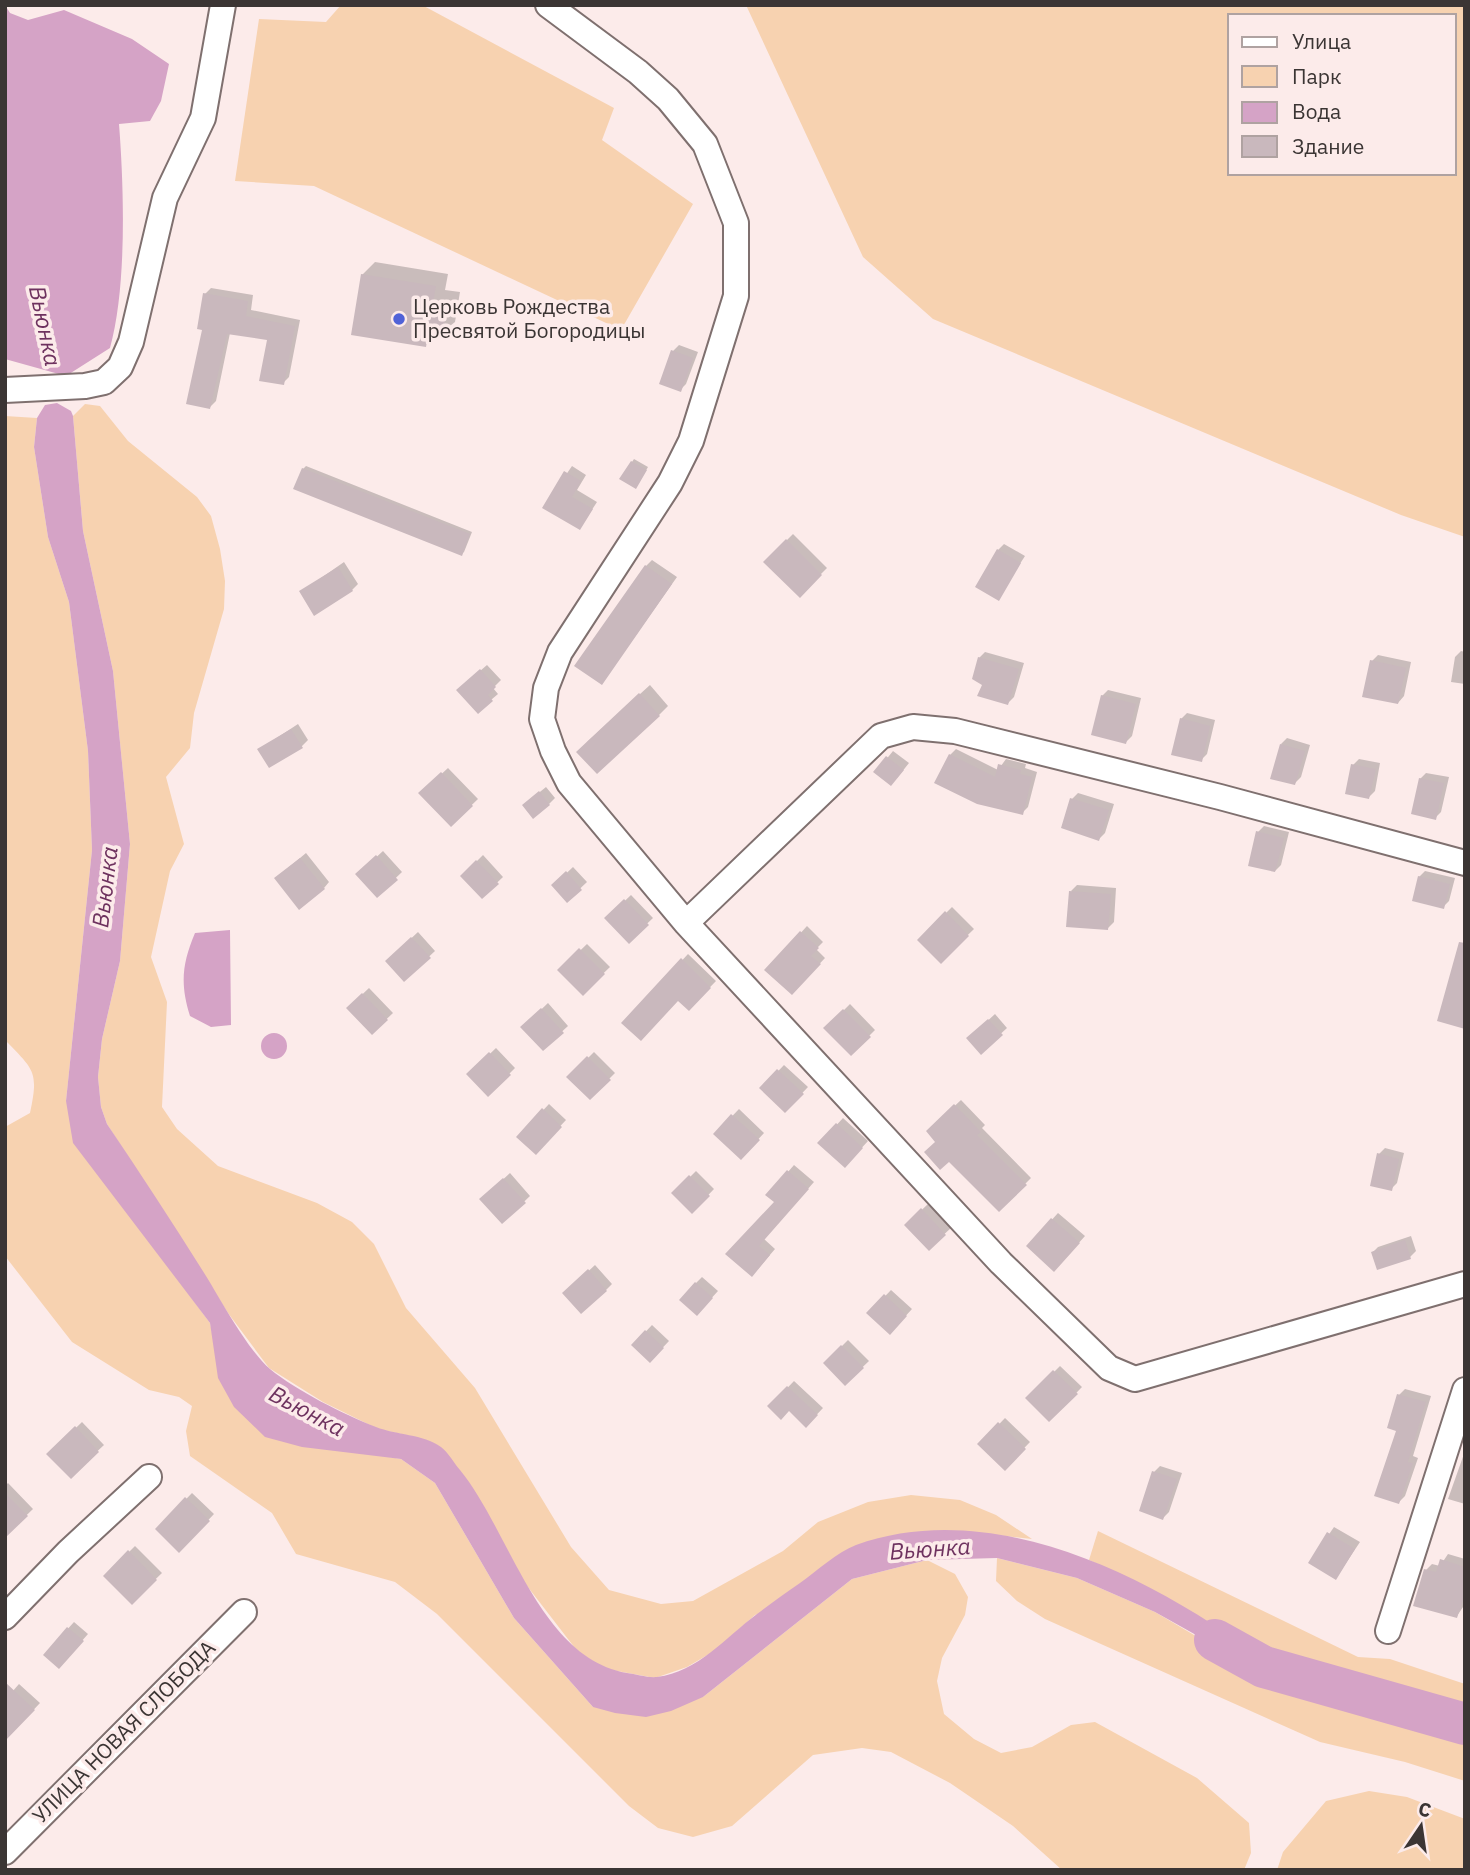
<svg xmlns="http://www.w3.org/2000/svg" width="1470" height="1875" viewBox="0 0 1470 1875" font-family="'IBM Plex Sans',sans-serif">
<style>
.green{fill:#f7d2b0;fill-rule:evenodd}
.water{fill:#d5a3c6}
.shadow{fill:#0003}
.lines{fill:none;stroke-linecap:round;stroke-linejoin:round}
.river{stroke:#d5a3c6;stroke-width:42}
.building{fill:#c9b8bd}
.minor-casing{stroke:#7f706f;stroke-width:28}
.minor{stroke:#fff;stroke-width:24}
.poi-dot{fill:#5062d7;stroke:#fcebea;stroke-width:2.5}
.labels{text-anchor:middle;stroke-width:7;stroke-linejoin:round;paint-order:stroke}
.poi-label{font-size:21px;fill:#3b3534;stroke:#fcebea;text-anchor:start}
.street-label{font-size:21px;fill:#3b3534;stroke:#fcebea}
.water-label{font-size:23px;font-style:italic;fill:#6e325f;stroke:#fcebea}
</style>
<rect width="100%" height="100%" fill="#fcebea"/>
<path class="green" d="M341,5H422L614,108L602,140L693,204L621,330L314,186L235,181L259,19L326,22Z
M746,5H1465V537L1401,515L933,319L863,257ZM1230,16H1454V173H1230Z
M85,404L100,406L128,441L197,497L211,516L220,549L225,581L224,609L194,713L190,748L166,777L184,844L170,871L151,957L167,1002L162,1107L177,1129L218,1166L317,1203L352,1222L374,1244L406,1308L475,1388L571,1547L609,1590L661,1604L693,1601L783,1551L818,1522L868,1502L911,1495L960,1500L996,1515L1032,1539L970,1532L755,1615L716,1650L687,1667L655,1678L606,1669L578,1652L524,1582L498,1533L415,1437L378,1429L323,1402L269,1368L228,1313L107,1124L101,1107L98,1077L102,1039L120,961L130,844L113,671L83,531L73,416Z
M5,416L37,418L34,447L48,537L69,602L88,751L92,850L66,1101L120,1201L210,1323L215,1347L366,1453L401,1459L435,1483L514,1618L593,1707L703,1697L852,1579L927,1560L955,1574L968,1597L965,1615L942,1658L937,1681L944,1714L974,1739L1001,1753L1032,1747L1071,1725L1095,1722L1197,1778L1249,1823L1251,1853L1244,1870H1062L1013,1826L950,1783L891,1752L862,1748L813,1755L732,1826L693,1837L658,1828L629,1806L437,1614L395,1582L296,1554L272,1513L190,1456L186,1431L192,1406L179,1397L149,1390L72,1342L5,1256V1127L30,1113C39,1071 34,1070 5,1040Z
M1098,1531L1358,1657L1390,1659L1465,1684V1716L1367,1683L1268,1663L1243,1644L1149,1588L1089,1560Z
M997,1558L1077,1578L1155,1612L1233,1658L1298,1687L1465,1735V1781L1405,1762L1320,1742L1045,1619L1017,1601L996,1581Z
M1369,1791L1407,1797L1465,1819V1870H1277L1283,1852L1326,1801Z"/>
<path class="water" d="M5,5L10,13L28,20L64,10L132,39L169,64L161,101L150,121L119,124C124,188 127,287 110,348L66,376L5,359Z
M57,403L71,411L73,416L83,531L113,671L130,844L120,961L102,1039L98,1077L101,1107L107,1124C141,1174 174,1225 206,1276C222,1302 248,1350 270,1369C297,1391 343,1414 376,1427C396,1435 423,1434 441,1447C448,1452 454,1463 460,1470C510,1531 539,1658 627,1673C636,1674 648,1678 657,1677C698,1672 726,1637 757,1614C771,1603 786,1593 800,1583C817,1571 837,1552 856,1545C996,1495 1158,1580 1268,1663L1264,1667L1255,1668L1155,1612L1077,1578L997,1558L927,1560L852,1579L703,1697L671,1711L646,1717L615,1713L593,1707L514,1618L435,1483L401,1459L302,1447L265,1437L234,1407L218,1378L210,1323L73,1143L66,1101L92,850L88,751L69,602L48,537L34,447L37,418L45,405Z
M230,930L231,1025L211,1027L190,1016C180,984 182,964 195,933Z
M261 1046a13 13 0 1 1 26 0a13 13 0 1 1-26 0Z"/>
<path class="shadow" d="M375,262L448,274L445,290L460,292L455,322L426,345L362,275Z
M211,288L253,295L251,310L300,320L289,377L283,383L269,339L230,333L216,401L210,407L204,328L205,294Z
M679,345L698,352L686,384L680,390L673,351Z
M634,459L648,467L638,484L632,462Z
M306,466L472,532L464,552L461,554L303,469Z
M572,466L586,475L577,490L597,502L580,528L544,507Z
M793,534L827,568L799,596L765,562Z
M1004,544L1025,556L998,598V550Z
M652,560L677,577L602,683L646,566Z
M344,562L358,584L352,590L301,592Z
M1461,651L1465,652V684L1451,682L1455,657Z
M985,652L1024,663L1014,697L1008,703L979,658Z
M1378,655L1411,662L1404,696L1398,703L1372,661Z
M487,665L501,680L493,688L498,694L478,711L465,684Z
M650,685L668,706L659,715L587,742Z
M1108,690L1141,698L1132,736L1126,742L1102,696Z
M1187,713L1215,720L1207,754L1201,760L1181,719Z
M298,724L308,740L302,746L260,749Z
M1287,738L1310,745L1301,777L1295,783L1281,744Z
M956,749L998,770L1006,759L1026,764L1025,768L1037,772L1028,807L1022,813L950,755Z
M893,751L909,763L897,778L876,772Z
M1359,759L1380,763L1375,791L1369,797L1353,765Z
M448,768L478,799L451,825L421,793Z
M1426,773L1449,777L1441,812L1435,818L1420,779Z
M546,787L555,798L549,804L530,800Z
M1078,793L1114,804L1105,833L1099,839L1072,799Z
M1264,826L1289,832L1281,865L1275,871L1258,832Z
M383,851L402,872L377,896L358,874Z
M306,853L329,882L324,888L282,873Z
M483,855L503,877L482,897L462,876Z
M573,867L587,882L568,900L554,885Z
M1425,871L1455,878L1449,901L1443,907L1419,877Z
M1077,885L1116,888L1114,922L1108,928L1071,891Z
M631,895L653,918L629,941L607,918Z
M952,907L974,929L941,961L919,940Z
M807,926L823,942L816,949L825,958L792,993L767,970Z
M418,932L435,951L404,980L387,961Z
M587,944L610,967L583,993L560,970Z
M688,954L716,981L689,1009L679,998L624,1023Z
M369,988L393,1013L372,1033L348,1008Z
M548,1003L568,1026L543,1049L523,1027Z
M850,1004L875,1030L851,1054L826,1028Z
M995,1014L1007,1028L981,1052L969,1038Z
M496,1048L515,1068L488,1095L469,1074Z
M594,1052L615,1073L590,1098L569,1077Z
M784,1065L808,1087L785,1111L762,1088Z
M961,1100L985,1125L982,1128L1031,1178L999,1210L949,1159L928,1131Z
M549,1104L566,1120L536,1152L518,1137Z
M739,1109L764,1133L741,1158L715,1134Z
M843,1118L868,1141L845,1166L820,1143Z
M1385,1148L1404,1153L1397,1183L1391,1189L1379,1154Z
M794,1165L814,1182L764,1239L775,1249L758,1269L727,1253L776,1202L768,1195Z
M696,1171L714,1189L692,1212L674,1193Z
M510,1173L530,1196L503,1222L482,1199Z
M928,1204L951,1228L929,1248L906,1225Z
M1058,1213L1085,1236L1060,1264L1028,1246Z
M1411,1236L1416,1251L1410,1257L1373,1252L1378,1247Z
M595,1265L612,1284L606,1290L565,1293Z
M702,1277L718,1291L697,1314L696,1283Z
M891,1290L912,1309L890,1333L869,1313Z
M652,1325L669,1341L650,1361L633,1345Z
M848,1340L869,1361L845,1384L825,1363Z
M1060,1366L1082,1387L1050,1420L1028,1398Z
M794,1381L823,1408L806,1426L789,1409L770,1406Z
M1405,1389L1431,1396L1413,1456L1418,1458L1405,1496L1399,1502V1395Z
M1005,1418L1030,1442L1005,1468L980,1444Z
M82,1422L104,1445L71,1476L49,1454Z
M1465,1451V1504L1448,1499Z
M1160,1466L1182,1473L1169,1512L1163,1518L1154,1472Z
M8,1483L33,1509L5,1536V1486Z
M192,1493L214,1514L179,1551L157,1529Z
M1334,1527L1360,1542L1336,1578L1310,1562Z
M135,1546L162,1573L132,1602L105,1576Z
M1448,1554L1465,1559V1604L1457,1616L1426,1570L1432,1564L1440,1566Z
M74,1622L88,1634L65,1660L45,1654Z
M19,1684L40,1703L10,1735L12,1692Z"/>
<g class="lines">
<path class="river" d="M1215,1640L1264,1667L1465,1724"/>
</g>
<path class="building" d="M361,274L436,286L433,302L448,304L442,336L428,334L426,347L351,335Z
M203,293L248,301L246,316L295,326L284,385L259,381L267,340L227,334L210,409L186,404L202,330L197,329Z
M671,350L693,358L681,392L659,384Z
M631,461L647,470L636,489L619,479Z
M302,468L470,534L462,556L293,489Z
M564,471L581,481L572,497L593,509L580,530L542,508Z
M786,539L822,575L800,598L763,562Z
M997,549L1021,563L999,601L975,587Z
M645,565L672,584L602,685L574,666Z
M338,567L353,591L314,616L299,591Z
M978,657L1019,669L1008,705L977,696L982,685L972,679Z
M1370,660L1406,668L1398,704L1362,697Z
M480,669L496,687L488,695L493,701L478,714L456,690Z
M639,693L660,716L597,774L576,752Z
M1101,695L1136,704L1126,744L1091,735Z
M1180,718L1210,726L1202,762L1171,755Z
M291,729L303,748L269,768L257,749Z
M1280,744L1305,751L1295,785L1270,779Z
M949,754L995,777L998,764L1021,770L1020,774L1032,777L1023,815L977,804L934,783Z
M886,756L904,770L891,786L873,772Z
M1351,764L1376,769L1369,799L1345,794Z
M441,772L473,806L451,827L418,793Z
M1419,778L1444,783L1436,820L1411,814Z
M539,791L550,805L533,819L522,805Z
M1070,798L1109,810L1099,841L1061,828Z
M1256,831L1284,838L1275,872L1248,866Z
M376,855L398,880L377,898L355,874Z
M300,858L325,889L299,910L274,878Z
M476,860L499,884L482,899L460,876Z
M566,871L582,890L567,903L551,885Z
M1418,876L1450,884L1444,909L1412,901Z
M1069,891L1111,894L1108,930L1066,927Z
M624,899L649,925L629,944L604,918Z
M945,911L969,936L941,964L917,940Z
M800,931L819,948L811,956L821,964L792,995L764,970Z
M411,937L431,958L404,982L385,961Z
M1459,942L1465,943V1029L1437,1021Z
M579,948L605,974L583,996L557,970Z
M681,958L711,988L689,1011L678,1001L641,1041L621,1023Z
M362,993L388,1020L372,1035L346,1008Z
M541,1008L564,1033L543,1051L520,1027Z
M843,1009L871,1037L851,1056L823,1028Z
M988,1019L1003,1035L981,1055L966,1038Z
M489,1052L511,1075L488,1097L466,1074Z
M587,1056L611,1080L590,1100L566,1077Z
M777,1069L804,1094L785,1113L759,1088Z
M954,1104L981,1132L977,1135L1027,1185L999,1212L949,1162L940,1170L924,1152L935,1142L926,1131Z
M542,1108L562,1127L536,1155L516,1137Z
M731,1114L760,1140L741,1160L713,1134Z
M836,1123L863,1148L845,1168L817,1143Z
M1377,1153L1399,1159L1392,1191L1370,1186Z
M787,1170L809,1189L759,1246L770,1255L752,1277L725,1254L774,1202L765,1195Z
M689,1175L710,1196L692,1214L671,1193Z
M503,1178L526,1203L502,1224L479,1199Z
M921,1208L946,1235L929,1251L904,1225Z
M1051,1218L1080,1243L1054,1272L1026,1246Z
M1405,1240L1411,1259L1377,1270L1371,1252Z
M588,1269L607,1291L581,1314L562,1293Z
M695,1282L713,1298L697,1316L679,1300Z
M884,1294L907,1316L890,1335L866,1313Z
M645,1330L664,1348L650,1363L631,1345Z
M841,1345L864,1368L845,1386L823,1363Z
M1053,1370L1078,1394L1049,1422L1025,1398Z
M787,1386L818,1415L806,1428L789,1411L781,1420L767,1406Z
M1397,1394L1426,1402L1408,1462L1413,1463L1399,1504L1374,1496L1396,1431L1387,1428Z
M998,1422L1026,1449L1005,1471L977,1444Z
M75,1426L99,1452L71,1479L46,1454Z
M1152,1471L1177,1479L1163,1520L1139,1511Z
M5,1493L28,1516L5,1538Z
M185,1497L210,1521L179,1553L155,1529Z
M1327,1532L1355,1549L1336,1580L1308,1563Z
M128,1550L157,1580L132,1605L103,1576Z
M1440,1559L1465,1567V1593L1457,1618L1413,1606L1424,1569L1436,1572Z
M67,1627L84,1641L59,1669L43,1655Z
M5,1682L35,1710L5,1741Z"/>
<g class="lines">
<defs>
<path id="minor" d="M548,5L638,72L668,99L705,144L736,223V296L691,441L670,483L560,652L546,688L542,719L553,751L569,783L686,923L1001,1263L1109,1368L1135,1379L1465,1284
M5,390L85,386L104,382L120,367L131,342L165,198L203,118L223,5
M686,923L881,736L913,727L955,731L1220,797L1465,863
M5,1617L68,1552L149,1477
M1388,1631L1465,1390
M5,1852L244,1612"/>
</defs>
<use href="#minor" class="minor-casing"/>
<use href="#minor" class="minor"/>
</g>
<circle class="poi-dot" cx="399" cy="319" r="7"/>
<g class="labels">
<g class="poi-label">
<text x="413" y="314">Церковь Рождества<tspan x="413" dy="24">Пресвятой Богородицы</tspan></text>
</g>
<g class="street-label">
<text transform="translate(124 1732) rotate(-45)" y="7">УЛИЦА НОВАЯ СЛОБОДА</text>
</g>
<g class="water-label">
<text transform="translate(45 326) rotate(78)" y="8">Вьюнка</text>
<text transform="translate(105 887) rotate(-83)" y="8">Вьюнка</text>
<text transform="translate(307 1411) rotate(28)" y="8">Вьюнка</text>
<text transform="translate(930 1549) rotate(-4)" y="8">Вьюнка</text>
</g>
</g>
<rect width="1470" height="1875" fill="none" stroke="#3b3534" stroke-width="14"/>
<rect x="1228" y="14" width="228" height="161" fill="#fcebea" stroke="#afa2a1" stroke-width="2"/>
<rect x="1242" y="37" width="35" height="10" fill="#ffffff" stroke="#afa2a1" stroke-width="2"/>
<text x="1292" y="49" font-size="21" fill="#3b3534">Улица</text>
<rect x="1242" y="66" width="35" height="21" fill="#f7d2b0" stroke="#afa2a1" stroke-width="2"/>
<text x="1292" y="84" font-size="21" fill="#3b3534">Парк</text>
<rect x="1242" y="102" width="35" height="21" fill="#d5a3c6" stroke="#afa2a1" stroke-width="2"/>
<text x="1292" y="119" font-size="21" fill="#3b3534">Вода</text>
<rect x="1242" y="136" width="35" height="21" fill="#c9b8bd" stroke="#afa2a1" stroke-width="2"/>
<text x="1292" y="154" font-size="21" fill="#3b3534">Здание</text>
<g transform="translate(1421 1826) rotate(13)" stroke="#fcebea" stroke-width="5" paint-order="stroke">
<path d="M0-5L12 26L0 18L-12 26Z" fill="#3b3534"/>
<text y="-10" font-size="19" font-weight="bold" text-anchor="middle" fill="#3b3534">С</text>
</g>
</svg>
